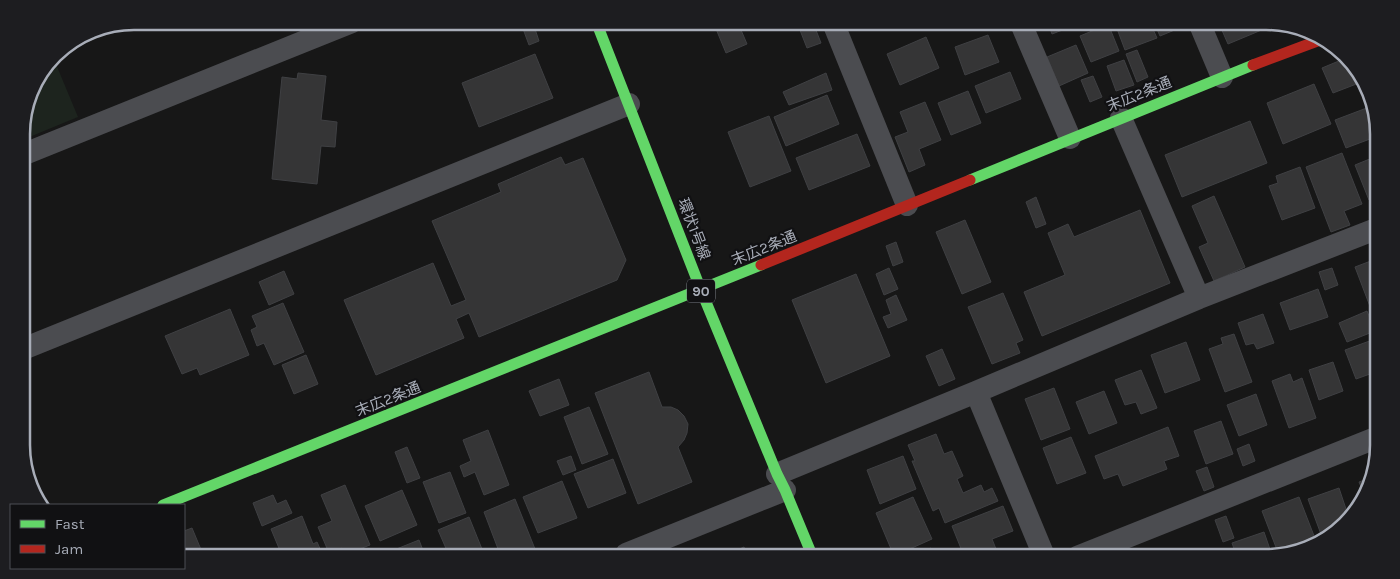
<svg xmlns="http://www.w3.org/2000/svg" width="1400" height="579" viewBox="0 0 1400 579" font-family="Karla,'Noto Sans JP',sans-serif">
<style>
.green{fill:#1d241e}
.building{fill:#353536;stroke:#3f4043}
.lines{fill:none;stroke-linecap:round;stroke-linejoin:round}
.street{stroke:#4b4c50;stroke-width:22}
.fast{stroke:#63d668;stroke-width:11}
.jam{stroke:#b3261e;stroke-width:11}
.labels{text-anchor:middle;stroke-width:4.5;stroke-linejoin:round;paint-order:stroke}
.shield{fill:#111113;stroke:#7b7e86;stroke-width:1}
.shield-label{font-size:14px;font-weight:bold;fill:#a8adb8}
.street-label{font-size:15px;fill:#a8adb8;stroke:#111113}
.rim{fill:none;stroke:#a8adb8;stroke-width:2.5}
</style>
<rect width="100%" height="100%" fill="#171717"/>
<path class="green" d="M53,57L78,117L22,140V126L33,84Z"/>
<path class="building" d="M528,23H533L539,41L529,45L522,26Z
M714,24H755L741,30L747,44L726,53Z
M798,25H814L821,43L807,48Z
M1049,26H1073L1052,34Z
M1104,26H1109L1119,51L1091,62L1080,36Z
M1116,26L1152,27L1157,38L1125,50Z
M1156,27H1182L1160,36Z
M1225,27H1264V29L1228,44L1221,28Z
M988,35L999,62L965,75L955,47Z
M926,37L939,68L900,85L887,54Z
M1076,45L1088,73L1059,86L1047,57Z
M1137,50L1148,77L1137,82L1126,54Z
M535,54L553,98L479,127L462,83Z
M1346,58L1355,65L1370,101L1367,103L1359,83L1333,93L1322,68Z
M1124,60L1134,85L1116,91L1107,66Z
M1010,72L1021,99L986,113L975,86Z
M298,73L326,76L321,120L337,122L335,147L321,146L317,184L272,179L282,77L297,79Z
M826,73L832,90L789,105L783,92Z
M1093,76L1102,97L1090,102L1081,80Z
M1314,84L1331,124L1283,144L1267,103Z
M968,91L981,123L951,135L938,103Z
M827,95L839,124L786,146L774,117Z
M925,102L941,140L919,149L925,165L909,172L895,137L908,132L900,112Z
M1372,106L1378,119V136L1346,148L1335,120Z
M769,116L791,171L750,187L728,132Z
M1250,121L1267,163L1182,197L1165,155Z
M857,134L870,166L809,190L796,158Z
M1342,153L1362,204L1344,211L1350,225L1331,232L1306,167Z
M1377,156V197L1369,200L1355,165Z
M561,157L565,165L583,158L626,260L617,280L479,337L469,313L456,319L464,338L376,375L344,300L433,263L451,306L466,300L432,221L501,192L498,184Z
M1300,167L1315,208L1282,220L1269,186L1278,183L1276,176Z
M1214,196L1245,267L1214,281L1199,247L1208,243L1192,206Z
M1036,197L1046,224L1036,228L1026,202Z
M1140,210L1170,283L1042,336L1024,292L1065,275L1048,233L1068,224L1074,237Z
M965,220L991,282L962,294L936,232Z
M896,242L903,262L893,266L886,246Z
M1376,259L1375,317H1374L1355,267Z
M889,268L898,289L884,295L876,274Z
M1332,268L1338,285L1325,290L1319,272Z
M284,271L294,294L269,305L259,282Z
M856,274L890,356L826,383L792,300Z
M1318,289L1328,317L1290,330L1280,303Z
M1003,293L1023,340L1016,343L1020,353L992,364L968,307Z
M896,295L907,320L888,328L883,317L891,314L886,300Z
M283,303L304,352L274,365L264,343L257,346L251,330L257,327L252,316Z
M230,309L249,355L200,375L197,368L182,374L165,336Z
M1367,311L1375,331L1347,342L1339,323Z
M1263,314L1274,343L1257,349L1254,343L1246,345L1238,323Z
M1234,334L1252,382L1225,392L1209,349L1223,344L1221,338Z
M1375,339L1374,384L1370,374L1356,379L1345,350Z
M1186,342L1200,380L1165,393L1151,355Z
M942,349L955,379L939,386L926,356Z
M306,355L318,384L294,394L282,365Z
M1333,362L1343,391L1319,400L1309,370Z
M1141,370L1157,408L1141,414L1136,402L1125,405L1115,380Z
M649,372L662,407H671L678,410L684,416L688,424L687,433L684,440L678,447L692,482L638,504L595,393Z
M1290,374L1293,382L1302,378L1316,418L1289,428L1272,381Z
M559,379L569,405L540,416L529,391Z
M1054,388L1070,429L1041,440L1025,399Z
M1104,391L1117,423L1089,434L1076,402Z
M1256,394L1267,425L1239,436L1227,405Z
M589,407L608,454L582,464L564,417Z
M1221,421L1233,454L1206,464L1194,431Z
M1168,427L1179,456L1164,461L1167,469L1123,486L1118,474L1104,479L1095,456Z
M488,430L509,485L484,495L475,472L464,477L460,466L471,461L463,440Z
M936,434L944,454L952,451L963,476L957,479L963,493L981,485L984,492L992,488L998,501L945,523L939,508L933,511L912,461H915L908,445Z
M1071,437L1086,473L1057,484L1043,448Z
M1249,444L1255,461L1243,466L1237,449Z
M407,447L420,478L407,483L395,452Z
M571,456L576,470L563,475L557,461Z
M903,456L916,489L880,504L867,470Z
M613,459L626,493L588,508L574,474Z
M1207,467L1214,487L1204,491L1196,471Z
M450,472L466,513L439,523L423,482Z
M1373,477V482L1364,494L1359,482Z
M562,481L577,518L538,533L523,497Z
M345,485L370,545L349,553H344L342,548L329,553L318,527L332,521L321,495Z
M1339,488L1348,515L1336,532L1322,537L1308,499Z
M402,490L417,525L380,541L365,506Z
M273,495L277,504L286,500L292,513L262,526L253,503Z
M913,497L932,539L894,556L876,513Z
M1299,497L1316,541L1279,555L1262,511Z
M515,499L537,554H516L515,552L510,554H500L484,512Z
M1003,506L1013,531L992,539L996,549L978,556H964L952,526Z
M302,516L313,544L317,542L322,553H281L271,529Z
M1226,516L1234,538L1223,542L1215,520Z
M469,517L484,554L448,553L438,530Z
M192,528L202,552H184V531Z
M1264,532L1273,558L1237,557L1232,543Z
M419,540L424,553H390L389,552Z
M744,547L747,555H725Z
M931,548L934,556H911Z"/>
<g class="lines">
<path class="street" d="M834,25L907,205
M1022,26L1070,138
M1201,27L1222,77
M1121,118L1199,298
M22,155L352,22
M23,349L629,104
M976,392L1044,556
M777,474L976,392L1199,298L1376,229
M626,554L785,490
M1077,557L1373,439"/>
<path class="fast" d="M597,24L701,290L777,474L785,490L812,555
M970,180L1253,65
M163,505L761,265"/>
<path class="jam" d="M1253,65L1320,40
M761,265L970,180"/>
</g>
<g class="labels">
<rect class="shield" x="687" y="279.5" width="28" height="23" rx="4"/>
<g class="shield-label">
<text x="701" y="296">90</text>
</g>
<g class="street-label">
<text transform="translate(1139 94) rotate(-22)" y="5">末広2条通</text>
<text transform="translate(694 229) rotate(69)" y="5">環状1号線</text>
<text transform="translate(764 248) rotate(-22)" y="5">末広2条通</text>
<text transform="translate(388 399) rotate(-22)" y="5">末広2条通</text>
</g>
</g>
<path d="M0 0H1400V579H0ZM134 30H1266A104 104 0 0 1 1370 134V445A104 104 0 0 1 1266 549H134A104 104 0 0 1 30 445V134A104 104 0 0 1 134 30Z" fill="#1d1d20" fill-rule="evenodd"/>
<path class="rim" d="M134 30H1266A104 104 0 0 1 1370 134V445A104 104 0 0 1 1266 549H134A104 104 0 0 1 30 445V134A104 104 0 0 1 134 30Z"/>
<rect x="10" y="504" width="175" height="65" fill="#111113" stroke="#4d4f55"/>
<rect x="20" y="520" width="25" height="8" fill="#63d668" stroke="#4d4f55"/>
<text x="55" y="529" font-size="15" fill="#a8adb8">Fast</text>
<rect x="20" y="545" width="25" height="8" fill="#b3261e" stroke="#4d4f55"/>
<text x="55" y="554" font-size="15" fill="#a8adb8">Jam</text>
</svg>
